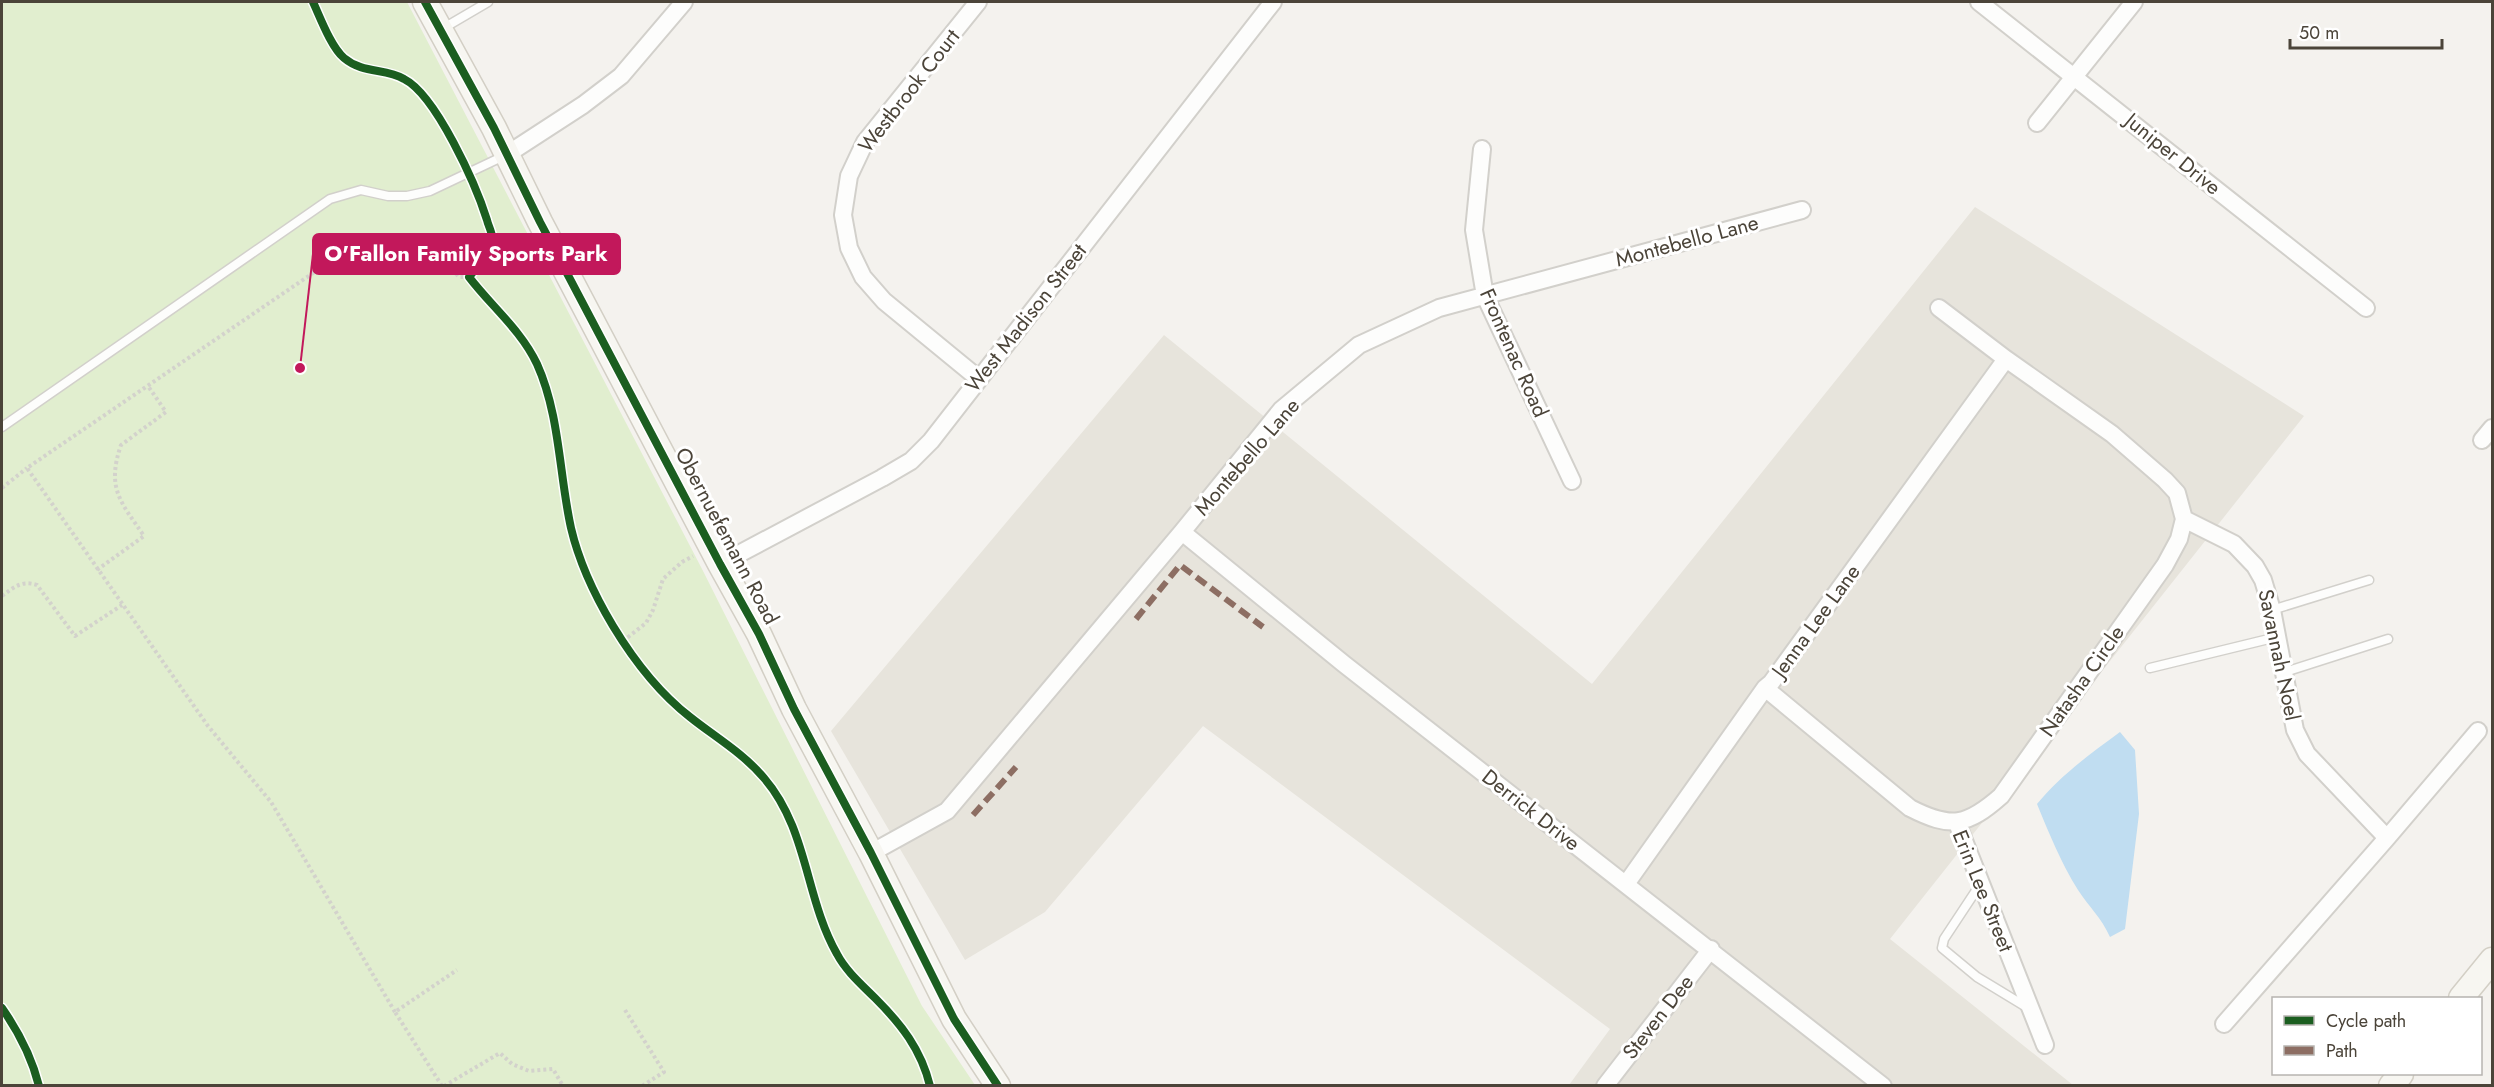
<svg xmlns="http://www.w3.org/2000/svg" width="2494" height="1087" viewBox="0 0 2494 1087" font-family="Jost,sans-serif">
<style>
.residential{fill:#e7e4dc}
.green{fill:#e1eecf}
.water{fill:#c0ddf1}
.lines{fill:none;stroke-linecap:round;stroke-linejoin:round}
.lane-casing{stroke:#d2d0cb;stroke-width:11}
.street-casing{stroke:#d2d0cb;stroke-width:20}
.secondary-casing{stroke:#d3cfc5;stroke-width:27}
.path{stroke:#d3d2cc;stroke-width:4;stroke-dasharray:3 3;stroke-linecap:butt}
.lane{stroke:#fdfdfc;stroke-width:8}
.street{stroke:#fdfdfc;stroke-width:16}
.secondary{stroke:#f7f6f1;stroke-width:24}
.quiet{stroke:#8d6e63;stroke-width:6;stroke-dasharray:12 6;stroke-linecap:butt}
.cycleway-casing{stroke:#fff;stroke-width:11}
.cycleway{stroke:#1b5e20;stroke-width:8}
.labels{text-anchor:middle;stroke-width:6;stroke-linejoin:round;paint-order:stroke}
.street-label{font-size:21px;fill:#4b4439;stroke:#fff}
.leader{fill:none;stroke:#c2185b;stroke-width:2}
.callout-dot{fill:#c2185b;stroke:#fff;stroke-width:2}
.callout{fill:#c2185b;stroke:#c2185b;stroke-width:2}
.callout-label{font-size:22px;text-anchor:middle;font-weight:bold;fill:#fff}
</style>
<rect width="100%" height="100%" fill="#f4f2ee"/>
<path class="residential" d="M1975,207L2304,416L1890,939L2073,1085H1569L1610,1029L1203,726L1045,912L965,960L831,731L1164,335L1592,684Z"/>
<path class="green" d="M2,2H407L702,569L922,1006L975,1085L2,1086Z"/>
<path class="water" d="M2120,732L2135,750L2139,814L2125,929L2110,937C2101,917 2089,907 2078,890C2061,863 2049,833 2037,804C2061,775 2090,754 2120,732Z"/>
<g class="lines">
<defs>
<path id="lane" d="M442,29L488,2
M2,427L330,199L361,190L388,196H407L430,191L506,155
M2272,610L2369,580
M2150,668L2277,637
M2285,672L2388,639
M1981,883L1944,939L1942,948L1977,977L2028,1008"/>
<path id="street" d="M978,2L865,142L849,176L843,215L849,248L863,277L884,301L979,379
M1979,2L2366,308
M2037,123L2134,2
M1482,149L1474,230L1485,296L1572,481
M506,155L583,105L621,76L684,2
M1939,308L2006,359L2112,434L2165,480L2177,493L2184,519L2234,544L2255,566L2263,580L2272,610L2295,730L2307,754L2387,838
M2482,440L2492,428
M1182,532L1344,664L1883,1086
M720,564L882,478L911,461L931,441L1273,2
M1765,688L1910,808C1951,829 1967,826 2001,796L2165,565L2179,539L2184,519
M1957,823L2045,1045
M871,853L947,811L1182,532L1281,410L1359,345L1439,308L1802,210
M1626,884L1765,688L1771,683L2006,359
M2224,1024L2387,838L2478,731
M1605,1086L1711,949"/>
<path id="secondary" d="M425,2L494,128L540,222L720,564L759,634L794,709L871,853L954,1019L998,1086
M2461,998L2492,960
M2391,1086L2401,1074"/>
</defs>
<use href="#lane" class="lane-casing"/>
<use href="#street" class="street-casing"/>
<use href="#secondary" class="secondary-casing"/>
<path class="path" d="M2,488L27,468
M97,570L144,536C121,502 106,489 121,445L166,412L148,386
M2,596C14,587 22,580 37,585L75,636L122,605
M623,641L646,623L653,610L663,579L682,562L693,556
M625,1010L664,1072L642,1086
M395,1012L271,802L208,726L27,468L338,256L353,249L373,245L396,248L424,240L433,247L459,277H469
M442,1086L395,1012L457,970
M444,1086L500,1053L512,1064L529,1071L553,1069L563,1086"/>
<use href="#lane" class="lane"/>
<use href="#street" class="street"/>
<use href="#secondary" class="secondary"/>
<path class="quiet" d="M1136,619L1180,565L1263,627
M973,815L1016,767"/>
<defs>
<path id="cycleway" d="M313,2C320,17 331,47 344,58C363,74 385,68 404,79C436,95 476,185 487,220C488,225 492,232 492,237C491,252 478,266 469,277C491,306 521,330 537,364C560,415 559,474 571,528C579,562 595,596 613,626C633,659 659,693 690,717C715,737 743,753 764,778C808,829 805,898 837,954C846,971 861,984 875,998C901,1024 921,1049 930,1086
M425,2L494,128L540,222L720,564L759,634L794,709L871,853L954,1019L998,1086
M2,1008C18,1031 32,1058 39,1086"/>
</defs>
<use href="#cycleway" class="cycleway-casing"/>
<use href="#cycleway" class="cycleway"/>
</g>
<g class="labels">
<g class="street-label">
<text transform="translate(909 91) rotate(-52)" y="7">Westbrook Court</text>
<text transform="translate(2173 154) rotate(39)" y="7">Juniper Drive</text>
<text transform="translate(1687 241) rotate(-15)" y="7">Montebello Lane</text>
<text transform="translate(1026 318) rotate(-52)" y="7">West Madison Street</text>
<text transform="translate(1514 353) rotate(66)" y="7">Frontenac Road</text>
<text transform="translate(1247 457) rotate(-49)" y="7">Montebello Lane</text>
<text transform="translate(727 536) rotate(62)" y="7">Obernuefemann Road</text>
<text transform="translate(1816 621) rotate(-54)" y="7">Jenna Lee Lane</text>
<text transform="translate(2279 655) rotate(78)" y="7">Savannah Noel</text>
<text transform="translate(2082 681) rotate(-55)" y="7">Natasha Circle</text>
<text transform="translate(1531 810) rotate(38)" y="7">Derrick Drive</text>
<text transform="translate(1983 891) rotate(68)" y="7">Erin Lee Street</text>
<text transform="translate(1658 1017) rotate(-52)" y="7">Steven Dee</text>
</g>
</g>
<path class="leader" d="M300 368L313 254"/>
<circle class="callout-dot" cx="300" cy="368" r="6"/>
<rect class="callout" x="313" y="234" width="307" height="40" rx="6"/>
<g class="callout-label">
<text x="466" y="261">O'Fallon Family Sports Park</text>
</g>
<rect width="2494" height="1087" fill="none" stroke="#4b4439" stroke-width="6"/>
<rect x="2272" y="997" width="210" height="78" fill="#ffffff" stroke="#b7b4b0" stroke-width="1.5"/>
<rect x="2284" y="1016" width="30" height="9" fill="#1b5e20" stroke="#b7b4b0" stroke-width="1.5"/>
<text x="2326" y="1027" font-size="18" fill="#4b4439">Cycle path</text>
<rect x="2284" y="1046" width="30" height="9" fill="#8d6e63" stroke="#b7b4b0" stroke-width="1.5"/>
<text x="2326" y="1057" font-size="18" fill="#4b4439">Path</text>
<path d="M2290 39v9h152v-9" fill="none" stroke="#4b4439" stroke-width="3"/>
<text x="2299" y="39" font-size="18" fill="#4b4439" stroke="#ffffff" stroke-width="4.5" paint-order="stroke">50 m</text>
</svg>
